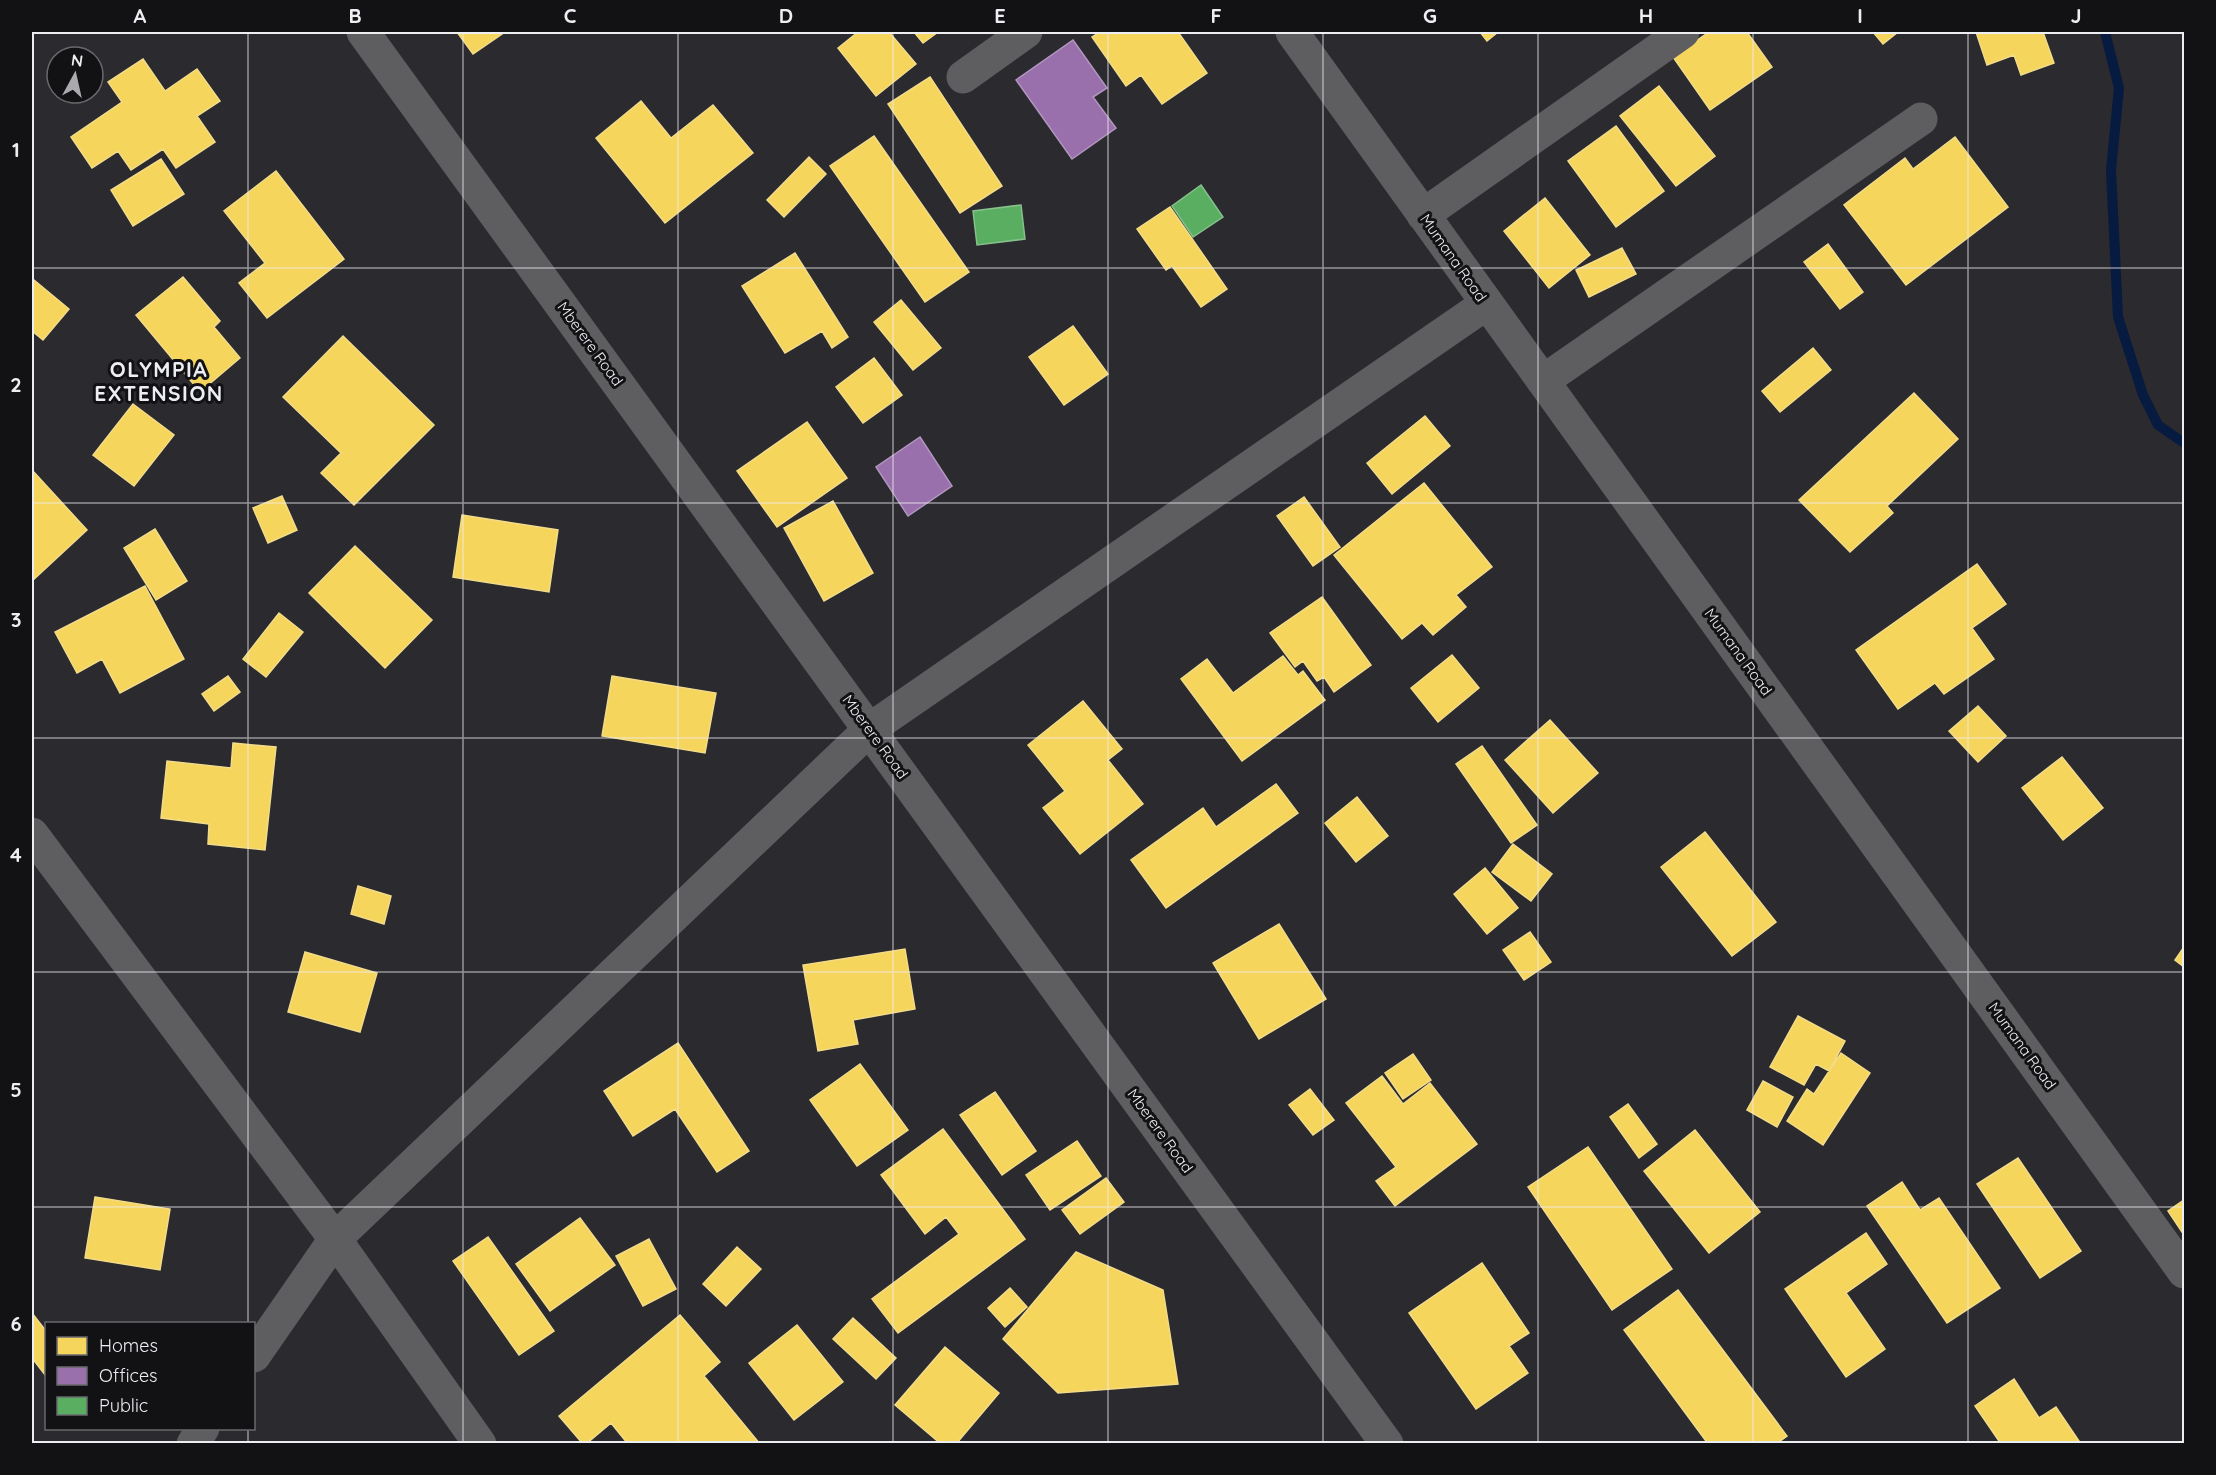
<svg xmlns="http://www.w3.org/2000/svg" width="2216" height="1475" viewBox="0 0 2216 1475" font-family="Quicksand,sans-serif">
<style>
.homes{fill:#f6d55c;stroke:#f3dc89;stroke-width:1.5}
.offices{fill:#9970ab;stroke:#b296c0;stroke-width:1.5}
.public{fill:#5aae61;stroke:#86c18c;stroke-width:1.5}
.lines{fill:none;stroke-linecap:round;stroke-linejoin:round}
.stream{stroke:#071a3f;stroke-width:10}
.street{stroke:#5e5d5f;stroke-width:33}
.grid{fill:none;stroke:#edeef2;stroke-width:1.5;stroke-opacity:0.55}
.labels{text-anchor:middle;stroke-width:6;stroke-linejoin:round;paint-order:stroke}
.street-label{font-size:15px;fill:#edeef2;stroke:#121215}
.district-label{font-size:21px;font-weight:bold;letter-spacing:1.5px;fill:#edeef2;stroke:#121215}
.neatline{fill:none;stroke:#edeef2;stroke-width:2}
.grid-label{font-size:20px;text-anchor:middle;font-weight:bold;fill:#edeef2}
</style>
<rect width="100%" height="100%" fill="#2a2a2f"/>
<path class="homes" d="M457,32H505L473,54Z
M858,32H889L916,64L876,96L838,48Z
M914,32H938L923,43Z
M1100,32H1178L1207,73L1162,104L1141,75L1126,86L1092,37Z
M1480,32H1498L1487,41Z
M1709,32H1747L1772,67L1710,110L1673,57Z
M1873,32H1898L1883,44Z
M1976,32H2043L2054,63L2021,75L2014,55L1987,65Z
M143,59L165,91L197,69L220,101L197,116L215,142L176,168L163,149L131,170L118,151L92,168L71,137L122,102L108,82Z
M930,77L1002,186L960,213L888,104Z
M1659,86L1715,156L1676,186L1620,116Z
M641,101L671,138L713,105L753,153L665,223L596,138Z
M1616,126L1664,191L1616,227L1568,161Z
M874,136L969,272L925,302L830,166Z
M1955,137L2008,207L1906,285L1844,205L1905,158L1913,169Z
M809,157L826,174L784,217L767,200Z
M161,159L184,194L133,226L111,190Z
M276,171L344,259L267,318L239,283L265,263L224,211Z
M1545,198L1590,255L1549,288L1504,231Z
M1170,207L1227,289L1201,307L1172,266L1166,270L1137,229Z
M1828,244L1863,292L1840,309L1804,262Z
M1622,248L1636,274L1589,297L1576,270Z
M795,253L848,337L832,348L822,331L785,353L742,286Z
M183,277L220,321L214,327L240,358L200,392L136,315Z
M34,280L69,309L43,340L32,331V283Z
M901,300L941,348L913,370L874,322Z
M1073,326L1108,374L1064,405L1029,357Z
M343,336L434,425L354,505L321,473L341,453L283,397Z
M1813,348L1831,370L1780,412L1762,391Z
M874,358L902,395L863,423L836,387Z
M1914,393L1958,439L1887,506L1893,513L1850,552L1799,500Z
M133,404L174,435L134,486L93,455Z
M1425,416L1450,446L1392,494L1367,463Z
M807,422L847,478L777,527L737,471Z
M32,470L87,530L32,581Z
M1424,483L1492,567L1456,595L1466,607L1433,635L1422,623L1402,639L1334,555Z
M282,496L297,530L268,543L253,508Z
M1304,497L1340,547L1313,566L1277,516Z
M833,501L873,573L824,601L784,528Z
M462,515L558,530L549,592L453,577Z
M155,529L187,581L156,600L124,548Z
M355,546L432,620L385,668L309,593Z
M1977,564L2006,604L1972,628L1994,659L1944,694L1935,683L1898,709L1856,650Z
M145,586L184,659L120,693L102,659L77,673L55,632Z
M1322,597L1371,665L1334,692L1324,677L1317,681L1303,661L1295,667L1270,633Z
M279,613L303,632L266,677L243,659Z
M1452,655L1479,688L1438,722L1411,688Z
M1283,656L1298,675L1303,671L1325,700L1242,761L1181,679L1207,659L1233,693Z
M228,676L240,692L214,711L202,694Z
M612,676L716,693L705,753L602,736Z
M1083,701L1122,749L1108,760L1143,804L1080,854L1043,808L1065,791L1028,745Z
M1978,706L2006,736L1978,762L1949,731Z
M1550,720L1598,773L1553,813L1505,760Z
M233,743L276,747L265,850L208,844L209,824L161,818L167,761L231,768Z
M1482,746L1537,825L1511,843L1456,764Z
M2062,757L2103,808L2063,840L2022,788Z
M1276,784L1298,813L1166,908L1131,860L1203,808L1216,827Z
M1357,797L1388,836L1356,862L1325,823Z
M1705,832L1776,922L1732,956L1661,867Z
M1513,844L1552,874L1531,901L1492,872Z
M1485,868L1518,908L1487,934L1454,894Z
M358,886L391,896L384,924L351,914Z
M1279,924L1326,999L1259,1039L1213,963Z
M1530,932L1551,962L1524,980L1503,950Z
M2184,947V967L2175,960Z
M905,949L915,1009L853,1020L858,1044L818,1051L803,965Z
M305,952L377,973L360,1032L288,1012Z
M1798,1016L1845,1041L1829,1071L1816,1064L1804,1085L1770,1067Z
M678,1043L749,1151L717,1172L675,1109L633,1136L604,1091Z
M1841,1053L1870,1073L1823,1145L1787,1121L1807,1089L1814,1094Z
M1413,1054L1431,1080L1403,1099L1385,1073Z
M860,1064L908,1130L857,1166L810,1100Z
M1382,1076L1403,1104L1430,1083L1477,1144L1395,1206L1376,1181L1396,1167L1346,1103Z
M1763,1081L1793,1097L1777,1127L1747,1110Z
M1310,1089L1334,1120L1313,1135L1289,1105Z
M995,1092L1036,1151L1002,1175L960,1115Z
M1628,1104L1657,1144L1639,1158L1610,1117Z
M943,1129L1025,1239L898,1333L872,1299L959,1234L946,1217L925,1234L881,1175Z
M1695,1130L1760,1212L1709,1253L1644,1171Z
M1077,1141L1101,1176L1050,1210L1026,1175Z
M1588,1147L1672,1269L1612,1310L1528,1187Z
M2018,1158L2081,1251L2040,1278L1977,1184Z
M1106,1178L1124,1202L1080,1234L1062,1210Z
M1902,1182L1920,1210L1939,1198L2000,1288L1947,1323L1867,1206Z
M95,1197L170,1209L160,1270L85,1258Z
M2184,1200V1235L2168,1211Z
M580,1218L615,1265L550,1311L516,1264Z
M1866,1233L1887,1264L1846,1293L1885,1349L1846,1377L1785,1289Z
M488,1237L554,1331L519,1355L453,1261Z
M649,1239L676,1289L643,1306L616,1256Z
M737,1247L761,1269L726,1306L703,1284Z
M1076,1252L1163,1290L1178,1384L1058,1393L1003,1339Z
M1482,1263L1529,1333L1509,1346L1528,1373L1476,1409L1409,1313Z
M1010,1288L1027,1307L1005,1327L988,1308Z
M1678,1290L1787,1436L1776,1444H1703L1706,1441L1624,1330Z
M32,1313L46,1331V1376L32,1358Z
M680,1315L720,1362L704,1376L760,1444H628L611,1423L586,1444H583L559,1416Z
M853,1318L896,1358L876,1379L833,1339Z
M797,1325L843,1382L794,1420L749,1363Z
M945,1347L999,1393L956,1444H941L895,1405Z
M2014,1379L2039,1418L2056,1407L2081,1444H2001L1975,1406Z"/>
<path class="offices" d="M1073,40L1107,88L1093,97L1116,128L1072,159L1016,80Z
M920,437L952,486L908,516L876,467Z"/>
<path class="public" d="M1201,185L1223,217L1193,237L1172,206Z
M1021,205L1025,239L977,245L973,211Z"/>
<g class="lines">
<path class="stream" d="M2105,32L2119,88L2111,170L2118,317L2143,395L2158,425L2184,443"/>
<path class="street" d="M363,32L1387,1444
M1292,32L2184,1272
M963,77L1026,32
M1423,215L1683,32
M1543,381L1921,119
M32,834L335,1239L480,1444
M254,1356L335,1239L870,729L1486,304
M193,1444L203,1428"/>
</g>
<path class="grid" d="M248,32V1324M463,32V1444M678,32V1444M893,32V1444M1108,32V1444M1323,32V1444M1538,32V1444M1753,32V1444M1968,32V1444M32,268H2184M32,503H2184M32,738H2184M32,972H2184M32,1207H2184M248,1428V1444"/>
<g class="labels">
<g class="street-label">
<text transform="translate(1453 258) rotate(55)" y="5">Mumana Road</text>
<text transform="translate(590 344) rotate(54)" y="5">Mberere Road</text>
<text transform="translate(1738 652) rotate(54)" y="5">Mumana Road</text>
<text transform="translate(875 737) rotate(54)" y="5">Mberere Road</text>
<text transform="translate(2022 1046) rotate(54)" y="5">Mumana Road</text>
<text transform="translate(1160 1131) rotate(54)" y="5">Mberere Road</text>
</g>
<g class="district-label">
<text x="159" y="377">OLYMPIA<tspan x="159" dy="24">EXTENSION</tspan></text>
</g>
</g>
<rect width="2216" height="1475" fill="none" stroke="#121215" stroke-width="66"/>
<rect x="45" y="1322" width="210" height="108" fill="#121215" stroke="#6a6a6d" stroke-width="1.5"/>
<rect x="57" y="1337" width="30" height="18" fill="#f6d55c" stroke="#6a6a6d" stroke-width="1.5"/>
<text x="99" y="1352" font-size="18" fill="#edeef2">Homes</text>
<rect x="57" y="1367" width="30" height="18" fill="#9970ab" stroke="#6a6a6d" stroke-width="1.5"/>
<text x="99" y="1382" font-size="18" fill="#edeef2">Offices</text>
<rect x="57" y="1397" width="30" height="18" fill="#5aae61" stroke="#6a6a6d" stroke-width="1.5"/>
<text x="99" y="1412" font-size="18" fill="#edeef2">Public</text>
<g transform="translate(75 75) rotate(8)"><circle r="28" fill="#121215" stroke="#6a6a6d" stroke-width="1.5"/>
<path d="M0-4.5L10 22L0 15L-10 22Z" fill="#a9a9ae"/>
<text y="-9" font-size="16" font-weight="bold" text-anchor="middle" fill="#edeef2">N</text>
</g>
<rect x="33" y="33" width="2150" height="1409" class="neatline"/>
<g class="grid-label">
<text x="140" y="23">A</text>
<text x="355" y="23">B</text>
<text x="570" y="23">C</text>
<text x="786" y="23">D</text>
<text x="1000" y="23">E</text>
<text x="1216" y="23">F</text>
<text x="1430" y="23">G</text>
<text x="1646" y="23">H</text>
<text x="1860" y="23">I</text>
<text x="2076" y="23">J</text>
<text x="16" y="157">1</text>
<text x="16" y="392">2</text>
<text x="16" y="627">3</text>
<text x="16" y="862">4</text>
<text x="16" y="1097">5</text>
<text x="16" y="1331">6</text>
</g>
</svg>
